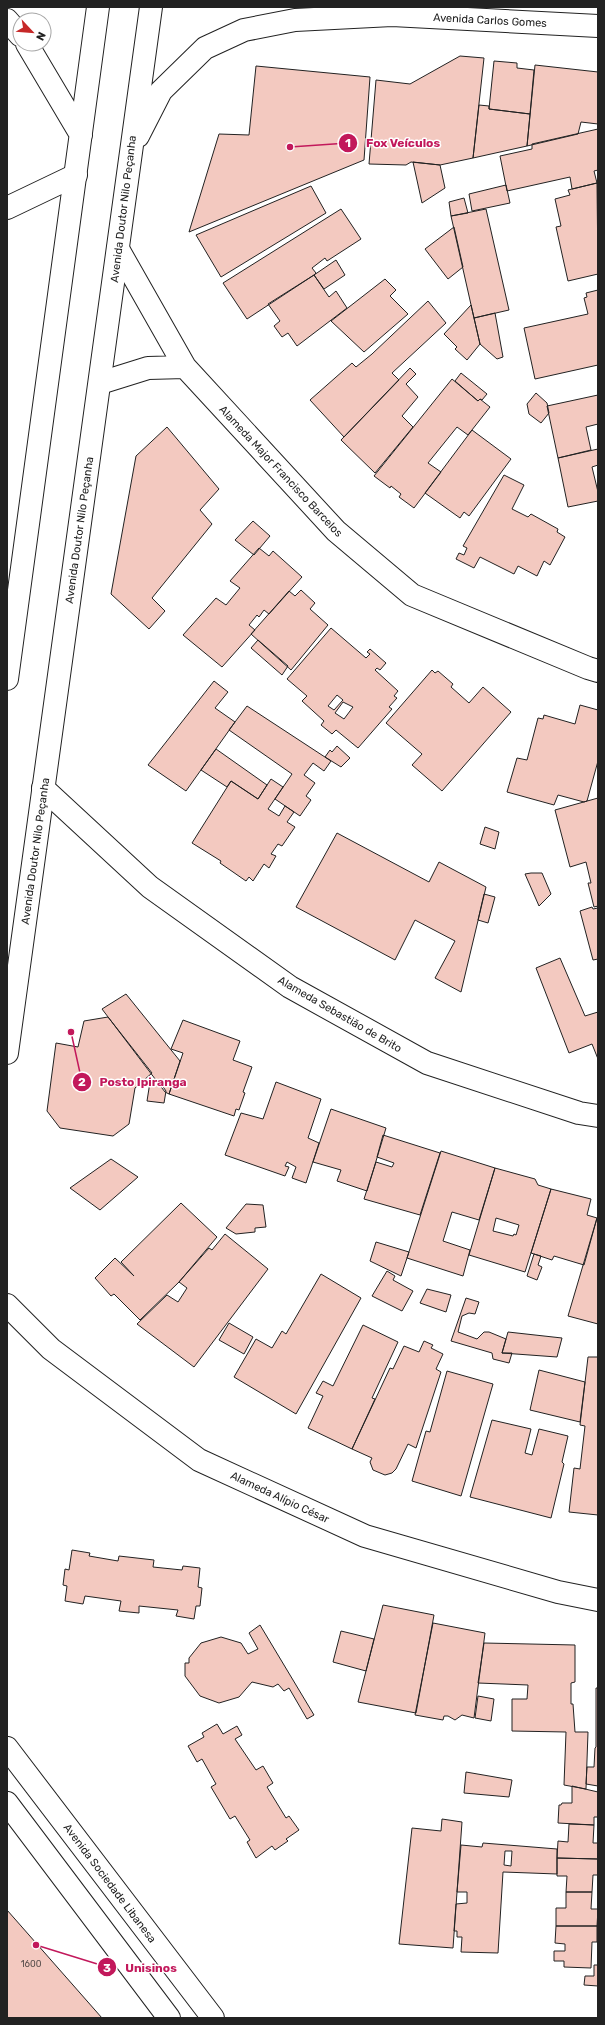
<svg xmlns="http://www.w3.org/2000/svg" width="605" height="2025" viewBox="0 0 605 2025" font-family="Rubik,sans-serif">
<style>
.building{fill:#f3c9c0;stroke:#222;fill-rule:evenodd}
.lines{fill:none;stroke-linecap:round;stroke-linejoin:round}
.minor-casing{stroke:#222;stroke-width:24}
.tertiary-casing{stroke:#222;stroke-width:24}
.secondary-casing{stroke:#222;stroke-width:24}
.minor{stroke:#fff;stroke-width:22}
.tertiary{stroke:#fff;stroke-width:22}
.secondary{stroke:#fff;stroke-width:22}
.labels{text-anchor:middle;stroke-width:3;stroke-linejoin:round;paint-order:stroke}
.number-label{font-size:9px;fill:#564c4a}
.street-label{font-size:11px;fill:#222;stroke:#fff}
.leader{fill:none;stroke:#c2185b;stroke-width:1.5}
.callout-dot{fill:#c2185b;stroke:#fff;stroke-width:1.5}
.mark-label{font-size:12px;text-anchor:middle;font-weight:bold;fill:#fff}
.callout-label{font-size:12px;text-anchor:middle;font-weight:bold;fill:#c2185b;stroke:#fff;stroke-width:3;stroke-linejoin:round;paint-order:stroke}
</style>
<rect width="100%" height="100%" fill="#fff"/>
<path class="building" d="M460,56L484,58L473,158L440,165L411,162L406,165L369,164L376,80L410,84Z
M494,61L517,63V68L534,70L530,114L489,109Z
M535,65L598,72V124L581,122L578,134L527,146Z
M256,66L370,77L364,160L189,232L219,134L249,135Z
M479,105L489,106V109L530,114L527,146L473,158Z
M598,129V170L594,171L597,183L572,189L570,177L507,191L500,156L532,149V144Z
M413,162L440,165L445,188L422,203Z
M597,183L598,274L568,281L556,227L561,226L555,199L570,195L568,190Z
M506,185L510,203L472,211L469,194Z
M311,186L326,213L221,277L196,235Z
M464,198L468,213L451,216L449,202Z
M341,209L361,239L327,261L325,258L312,268L316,273L314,275L247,319L223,283Z
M486,209L509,310L474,318L451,216Z
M454,227L463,267L448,279L425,249Z
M336,260L345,275L324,289L314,275Z
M314,275L329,297L336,291L347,308L297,346L288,333L282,337L274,326L280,321L268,304Z
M385,279L396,290L390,296L408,314L364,352L331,321Z
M598,290V365L535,379L524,328L588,314L584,298L587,297L586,293Z
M428,301L446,323L392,373L399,380L344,437L310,400L352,363L356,367L372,354Z
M471,305L480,344L467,360L455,349L457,347L444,334Z
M495,313L503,357L497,359L480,344L474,318Z
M410,368L416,374L406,384L418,397L402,416L413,427L375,473L341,440Z
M461,373L487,394L482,400L480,399L478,401L455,381Z
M452,379L478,401L480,399L490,407L468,435L457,427L428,463L441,472L414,508L399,497L401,494L391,486L390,488L374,476Z
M536,393L547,403L549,413L541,423L529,414L527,404Z
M598,395V424L586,427L591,450L558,458L547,406Z
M167,427L219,489L200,510L212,524L152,598L165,611L149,629L111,594L136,456Z
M472,430L511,459L469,516L464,512L460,518L425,493Z
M598,449V465L592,467L598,492V501L568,507L558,458Z
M504,475L524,485L512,509L528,517L531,514L558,529L557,532L565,537L550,565L544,561L537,576L518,566L514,574L480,557L474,568L456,559L459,553L464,555L467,548L463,546Z
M253,521L270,536L254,555L235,540Z
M259,548L269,556L273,551L302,577L269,614L264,610L259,617L257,615L249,625L255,630L222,667L183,635L216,598L226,605L240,588L230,581Z
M301,590L315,603L310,609L328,625L291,670L251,634L289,591L295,596Z
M331,628L366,658L370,654L367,652L370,649L386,663L380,670L377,668L375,670L398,691L394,696L397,698L389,707L392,709L358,748L336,730L332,734L321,725L324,721L302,701L307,696L287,679ZM337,695L343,700L334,710L328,706ZM343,702L353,707L344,719L335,713Z
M258,640L288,666L282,675L251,648Z
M432,670L435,673L438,671L453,684L451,687L469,703L483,687L511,712L442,791L412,765L422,754L386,723Z
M214,681L228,692L215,708L235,722L186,791L148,765Z
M580,705L598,710V761L587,801L584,802L558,795L554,805L507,792L517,758L527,760L538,718L543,719L544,715L575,724Z
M247,706L331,761L324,771L313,763L304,775L315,783L306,796L311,800L300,816L275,799L292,774L229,730Z
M337,746L350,758L341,767L325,757L330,750L332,752Z
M216,749L267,785L258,799L231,781L227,787L201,770Z
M271,779L283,787L268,809L279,816L285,806L294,812L287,822L295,827L282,846L278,844L271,854L276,856L269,868L264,864L253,881L249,877L246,881L220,863L221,861L192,843L231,781L258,799Z
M598,798V906L594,907L588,883H591L586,862L570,867L555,810Z
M485,827L499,832L495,849L480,844Z
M337,833L429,882L439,862L486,887L461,992L435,978L455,941L415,920L395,960L296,907Z
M531,873H542L551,894L539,906L525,874Z
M484,894L495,897L488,923L478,920Z
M592,907L593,909L598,908V959L593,960L580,911Z
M560,958L585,1016L598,1012V1059L592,1044L569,1053L536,968Z
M126,994L180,1061L169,1094L165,1092L102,1009Z
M108,1017L152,1073L135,1088L129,1124L113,1136L60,1128L47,1111L56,1043L78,1047L84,1021Z
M183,1020L240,1041L233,1060L252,1067L243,1092L245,1093L239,1110L236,1109L234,1116L169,1094L183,1053L171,1049Z
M150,1082L161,1084L166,1091L164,1103L147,1101Z
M276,1082L321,1099L308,1138L319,1143L306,1183L292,1178L296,1167L287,1162L285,1166L289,1167L285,1176L225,1155L241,1113L263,1119Z
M331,1109L386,1128L367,1191L337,1181L341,1170L313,1162Z
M383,1135L440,1153L420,1215L364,1199L376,1162L392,1167L394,1163L377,1157Z
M441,1151L495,1168L479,1220L452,1212L443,1241L470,1250L463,1276L407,1258Z
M111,1159L138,1177L100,1210L70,1188Z
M495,1168L535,1179L538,1185L551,1189L525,1272L469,1255ZM496,1218L519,1225L516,1235L514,1234L513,1236L493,1231Z
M551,1189L591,1199L587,1215L597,1218L584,1265L554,1256L552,1260L531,1253Z
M181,1203L217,1237L179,1282L140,1320L114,1294L111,1296L95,1278L115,1258L134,1276L121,1262Z
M246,1204L263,1205L266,1227L255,1228V1232L236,1234L226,1228Z
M597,1218H598V1324L568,1316Z
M225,1234L268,1269L194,1367L137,1324L167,1295L178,1302L187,1288L179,1282L209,1248L212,1250Z
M376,1242L409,1252L401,1276L370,1261Z
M534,1254L541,1256L538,1265L542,1267L537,1280L527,1276Z
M387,1271L395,1276L393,1280L413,1291L402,1311L372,1296Z
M321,1274L361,1298L296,1414L234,1377L256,1339L272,1348L282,1331L286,1334Z
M427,1289L451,1295L446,1312L420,1303Z
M466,1298L479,1302L475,1314L469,1313L462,1316L458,1332L477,1339L484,1332H489L506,1339L502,1353H512L509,1363L493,1359L492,1353L451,1341Z
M229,1323L253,1337L244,1354L219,1340Z
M363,1325L398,1342L372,1398L375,1399L352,1449L308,1428L323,1396L316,1393L323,1381L333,1386Z
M508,1332L562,1338L557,1357L502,1353Z
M424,1341L433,1345L431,1348L443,1354L436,1369L441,1372L416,1448L408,1444L396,1469L392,1473L385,1475L373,1470L370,1462L372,1458L352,1449L390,1368L393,1369L404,1346L419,1352Z
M588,1357H598V1515L569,1512L574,1468L580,1469L585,1426L580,1425Z
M539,1370L585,1382L580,1422L530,1410Z
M447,1371L493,1384L461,1496L412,1481L426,1431L430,1432Z
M492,1420L531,1429L525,1453L532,1455L539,1429L568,1436L562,1462L564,1464L551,1518L470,1497Z
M72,1550L90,1553L89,1556L118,1561L119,1556L154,1560L153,1567L182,1570L183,1566L200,1568L198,1587L202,1588L200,1606H196L194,1619L176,1616L178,1610L139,1606V1613L119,1611L121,1601L85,1596L83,1604L65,1601L67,1586L63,1585L65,1569L69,1570Z
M383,1605L434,1615L416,1713L358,1702Z
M433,1623L485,1633L474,1718L462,1715L455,1720L448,1716H444L443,1720L415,1715Z
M260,1625L314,1715L307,1719L289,1688L284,1691L278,1684L273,1687L252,1682L239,1697L219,1703L200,1696L185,1676V1663H189V1658L201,1643L221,1637L241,1643L248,1654L258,1649L249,1633Z
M341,1631L374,1639L366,1671L333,1662Z
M484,1643L575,1645V1682L571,1683V1704H573L575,1732H588L586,1789L564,1785L566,1732L512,1731V1699H527L528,1685L478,1683Z
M596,1688H598V1786L586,1784L587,1767H594L595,1748L596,1747Z
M478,1696L494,1699L491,1721L475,1718Z
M217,1724L223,1734L237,1726L242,1735L235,1739L256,1770L263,1766L273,1783L267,1787L286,1818L289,1816L299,1830L286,1839L288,1841L275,1850L272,1846L256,1858L247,1842L250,1840L235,1816L230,1819L211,1787L216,1784L202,1759L197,1762L188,1746L204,1737L202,1733Z
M466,1772L512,1780L509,1797L464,1793Z
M572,1786L598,1792V1817H594V1825L558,1823L559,1805H561L562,1803H572Z
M442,1819L462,1822L453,1948L399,1944L412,1828L441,1831Z
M569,1824L594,1825L593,1843H598V1859L557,1858L558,1841L568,1842Z
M483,1843L557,1849V1874L503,1872L498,1953L461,1952L462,1937H457V1931H454L456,1904L467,1903V1892H457L461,1845L482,1847ZM505,1851H512L511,1866L504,1865Z
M557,1858L598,1859V1875H593L592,1892H566L567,1876H557Z
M566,1892H592L591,1909H598L597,1926H556V1908H566Z
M7,1910L102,2018H7Z
M556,1926H597V1942H592L591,1968L564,1967V1961H554V1951H565V1944L555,1943Z
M594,1965H598V1986L584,1985L585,1976H594Z"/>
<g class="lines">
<defs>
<path id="minor" d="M43,788L150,887L290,987L427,1063L579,1113L598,1116
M7,1305L51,1349L199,1460L365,1536L558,1592L598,1600"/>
<path id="tertiary" d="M7,208L76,175
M118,249L185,367L336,531L412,595L588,668L598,671
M100,383L148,368L185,367
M7,1748L213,2018
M7,1803L169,2018"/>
<path id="secondary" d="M7,20L20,35
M27,44L81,135
M138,136L161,91L205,48L244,30L295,20L392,15L598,26
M7,679L98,7
M7,1053L151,7"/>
</defs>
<use href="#minor" class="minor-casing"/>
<use href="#tertiary" class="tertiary-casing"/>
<use href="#secondary" class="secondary-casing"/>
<use href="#minor" class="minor"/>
<use href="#tertiary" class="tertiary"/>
<use href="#secondary" class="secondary"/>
</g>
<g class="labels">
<g class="number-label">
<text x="31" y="1967">1600</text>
</g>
<g class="street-label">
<text transform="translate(490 20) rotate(3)" y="4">Avenida Carlos Gomes</text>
<text transform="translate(123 209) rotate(-83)" y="4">Avenida Doutor Nilo Peçanha</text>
<text transform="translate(281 471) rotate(47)" y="4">Alameda Major Francisco Barcelos</text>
<text transform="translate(79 530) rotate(-82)" y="4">Avenida Doutor Nilo Peçanha</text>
<text transform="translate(35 851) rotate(-82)" y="4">Avenida Doutor Nilo Peçanha</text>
<text transform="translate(340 1014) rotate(30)" y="4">Alameda Sebastião de Brito</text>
<text transform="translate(280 1497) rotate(25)" y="4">Alameda Alípio César</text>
<text transform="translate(110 1883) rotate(53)" y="4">Avenida Sociedade Libanesa</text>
</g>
</g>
<path class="leader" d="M290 147L348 143M71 1032L82 1082M36 1945L107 1967"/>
<g class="callout-dot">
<circle cx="290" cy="147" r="4"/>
<circle cx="71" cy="1032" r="4"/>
<circle cx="36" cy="1945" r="4"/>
<circle cx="348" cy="143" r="10"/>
<circle cx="82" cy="1082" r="10"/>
<circle cx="107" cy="1967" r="10"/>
</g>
<g class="mark-label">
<text x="348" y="147">1</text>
<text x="82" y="1086">2</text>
<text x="107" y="1972">3</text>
</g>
<g class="callout-label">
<text x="403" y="147">Fox Veículos</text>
<text x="143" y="1086">Posto Ipiranga</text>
<text x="151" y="1972">Unisinos</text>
</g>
<rect width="605" height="2025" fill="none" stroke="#222222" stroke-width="16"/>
<g transform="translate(32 32) rotate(116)"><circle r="19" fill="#ffffff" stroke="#a7a7a7"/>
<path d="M0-3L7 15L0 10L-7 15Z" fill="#c62828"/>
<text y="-6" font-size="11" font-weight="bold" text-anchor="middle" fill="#222222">N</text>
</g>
</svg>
